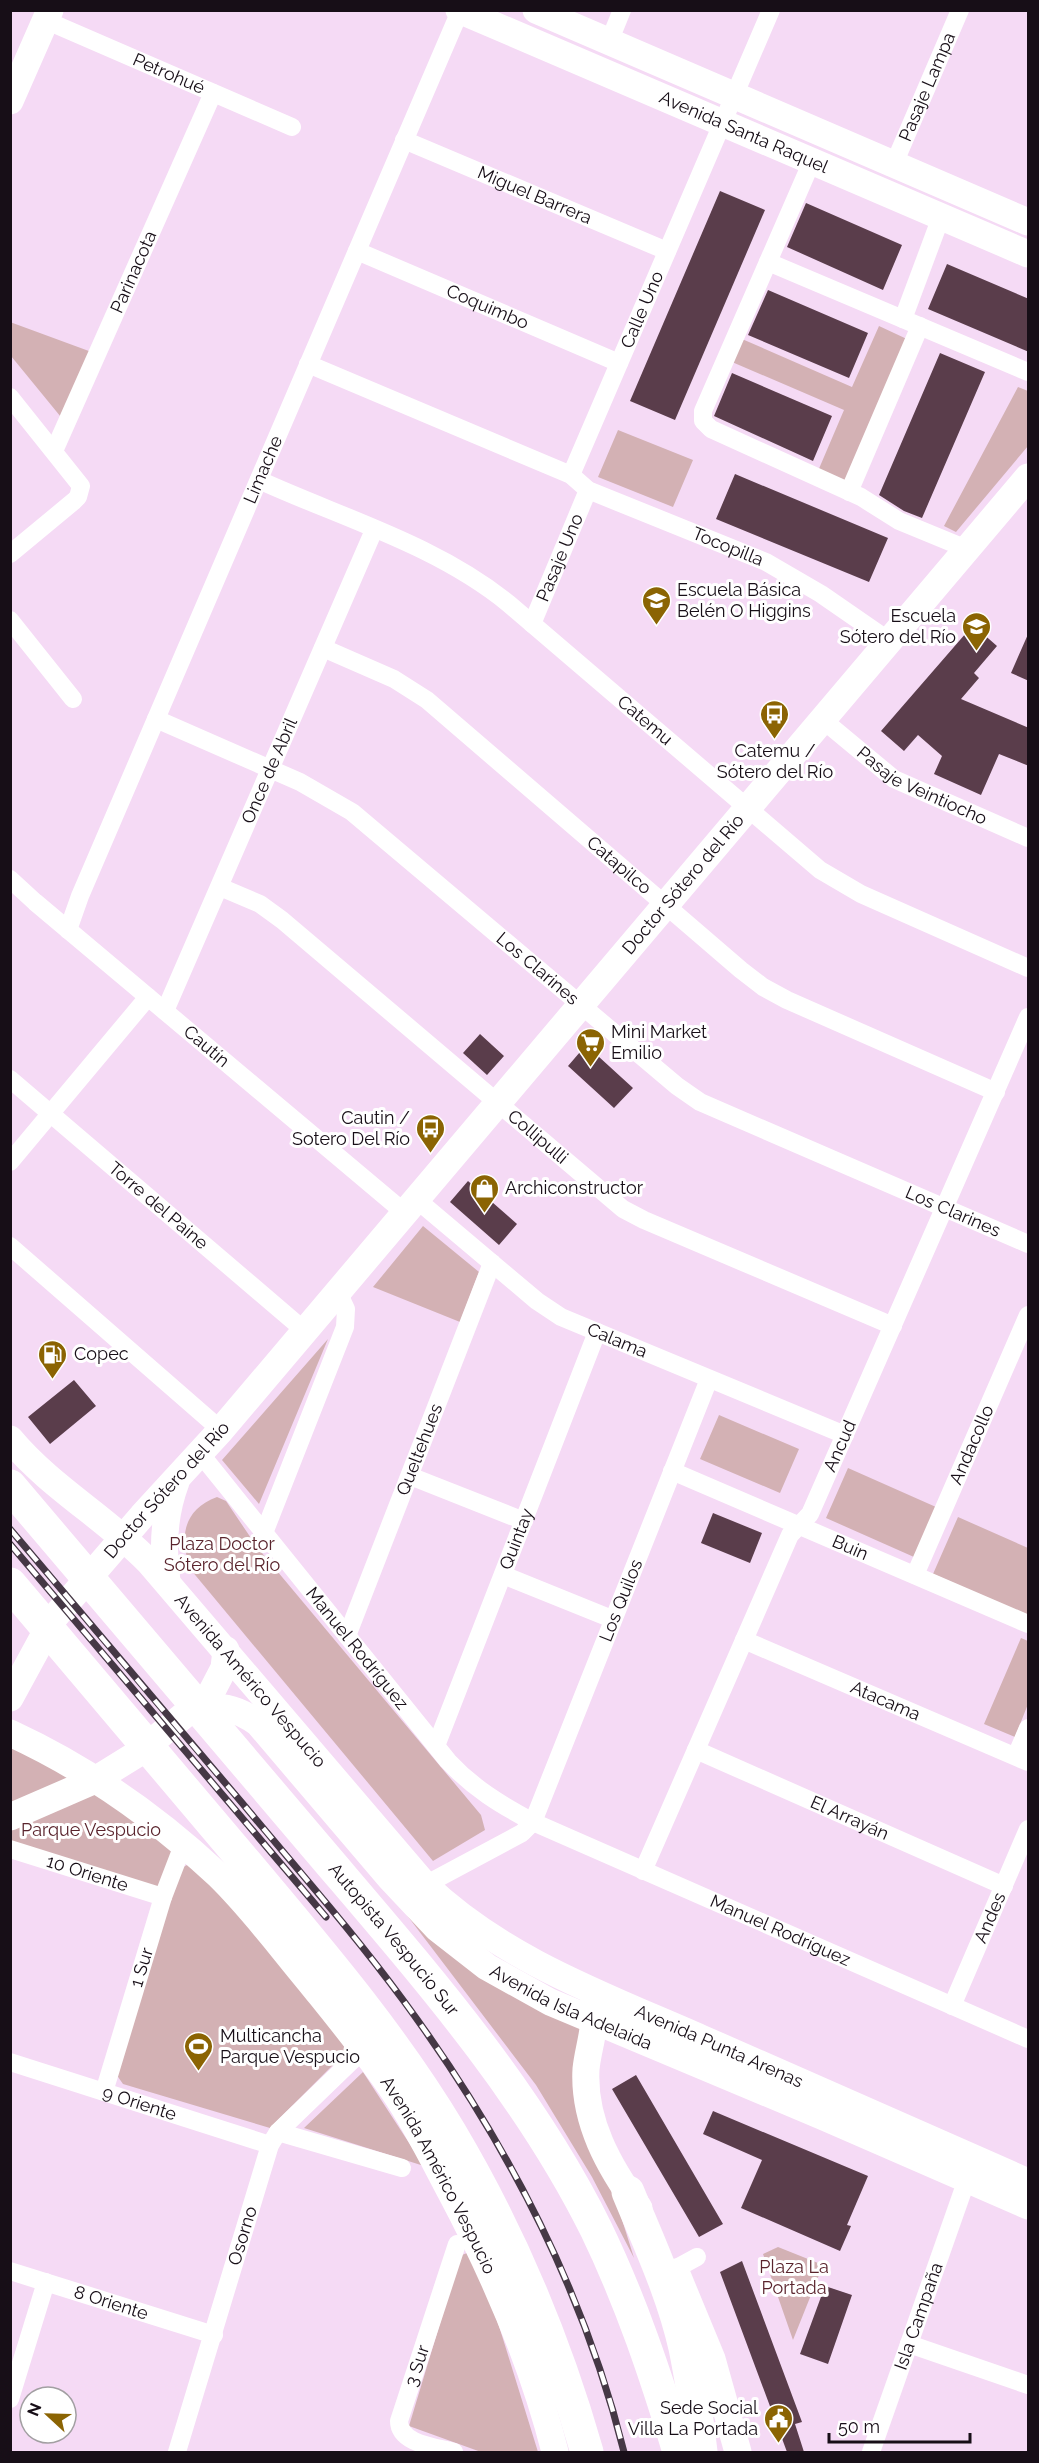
<svg xmlns="http://www.w3.org/2000/svg" width="1039" height="2463" viewBox="0 0 1039 2463" font-family="Raleway,sans-serif">
<style>
.green{fill:#d3b1b4}
.building{fill:#5a3d4b}
.lines{fill:none;stroke-linecap:round;stroke-linejoin:round}
.street{stroke:#fff;stroke-width:18}
.secondary{stroke:#fff;stroke-width:27}
.highway{stroke:#fff;stroke-width:33}
.rail-casing{stroke:#453845;stroke-width:7}
.rail{stroke:#fff;stroke-width:4.5;stroke-dasharray:14;stroke-linecap:butt}
.labels{text-anchor:middle;stroke-width:6;stroke-linejoin:round;paint-order:stroke}
.street-label{font-size:18px;fill:#170e17;stroke:#fff}
.poi-label{font-size:18px;fill:#170e17;stroke:#fff;text-anchor:start}
.park-label{font-size:18px;fill:#5a242d;stroke:#fff}
</style>
<rect width="100%" height="100%" fill="#f5daf5"/>
<path class="green" d="M10,322L97,354L65,422L11,356Z
M879,326L909,340L848,486L818,471L844,410L732,362L742,339L852,387Z
M1018,387L1028,391V446L956,532L944,526Z
M618,430L693,460L673,507L598,477Z
M423,1226L479,1272L460,1322L373,1287Z
M328,1339L259,1504L222,1460Z
M719,1415L799,1449L780,1493L700,1459Z
M848,1468L936,1507L914,1557L826,1518Z
M217,1497L226,1501L257,1547L481,1815L485,1830L433,1861L191,1570C179,1539 182,1510 217,1497Z
M958,1517L1028,1548V1616L933,1574Z
M1021,1638L1028,1641V1704L1015,1737L984,1724Z
M10,1741L74,1776L11,1807Z
M95,1792L177,1851L163,1889L11,1844V1825Z
M189,1864L241,1915L344,2043L345,2053L270,2128L123,2084L116,2074L171,1894L183,1867Z
M406,1914L582,2028L605,2165L634,2258L592,2177L536,2085Z
M363,2072L424,2166L304,2128Z
M778,2247L823,2265L793,2340L763,2254Z
M467,2253L476,2266L499,2326L538,2452H481L409,2426L457,2267L462,2255Z"/>
<path class="building" d="M720,191L765,210L675,420L630,401Z
M806,203L902,245L883,290L787,247Z
M947,264L1029,299V352L928,309Z
M768,290L868,333L849,378L748,335Z
M940,353L985,372L922,518L904,511L879,495Z
M732,373L832,416L813,461L714,416Z
M735,474L888,538L869,582L716,519Z
M973,625L997,646L974,673L979,678L961,699L1029,728V766L999,754L981,795L934,774L942,756L918,735L904,751L881,731Z
M1029,632V681L1011,673Z
M480,1034L504,1056L487,1075L463,1053Z
M586,1045L633,1088L614,1108L568,1066Z
M468,1181L517,1224L499,1245L450,1202Z
M74,1380L96,1406L50,1444L28,1417Z
M713,1513L762,1533L750,1563L701,1543Z
M636,2075L723,2224L699,2237L612,2089Z
M713,2111L868,2176L847,2225L851,2226L840,2251L741,2208L762,2160L703,2134Z
M742,2261L802,2422L795,2424L804,2452H787L720,2272Z
M825,2286L852,2295L828,2364L800,2354Z"/>
<g class="lines">
<g class="street">
<path id="s1" d="M45,20L292,127"/>
<path d="M609,42L622,10"/>
<path id="s2" d="M404,140L667,251"/>
<path d="M812,161L703,411V421L711,429L861,497L899,521L967,549"/>
<path id="s3" d="M894,164L960,10"/>
<path id="s4" d="M357,251L619,363"/>
<path d="M768,262L1028,372"/>
<path d="M903,319L941,217"/>
<path id="s5" d="M308,364L571,475L588,490L766,562L821,594L889,641"/>
<path d="M10,397L81,486L78,497L74,501L10,554"/>
<path id="s6" d="M54,451L213,93"/>
<path id="s7" d="M571,475L771,10"/>
<path id="s8" d="M259,480C342,518 437,545 509,604L820,870L861,894L1028,968"/>
<path d="M849,492L920,326"/>
<path d="M10,620L73,699"/>
<path id="s9" d="M532,624L588,490"/>
<path id="s10" d="M323,648L394,679L427,700L741,970L763,987L787,1000L996,1092"/>
<path id="s11" d="M156,719L300,782L352,812L677,1086L700,1102L1028,1244"/>
<path id="s12" d="M823,720L894,779L1028,838"/>
<path id="s13" d="M10,879L35,902L405,1213"/>
<path id="s14" d="M220,887L260,904L282,920L623,1209L644,1220L893,1326"/>
<path id="s15" d="M68,930L80,896L460,11"/>
<path id="s16" d="M165,1011L374,530"/>
<path id="s17" d="M10,1079L305,1331"/>
<path d="M10,1162L148,997"/>
<path id="s18" d="M416,1199L537,1301L561,1317L845,1435"/>
<path d="M10,1246L221,1430"/>
<path id="s19" d="M199,1452L448,1761C473,1788 501,1805 533,1822L1028,2039"/>
<path id="s20" d="M672,1471L1028,1624"/>
<path d="M410,1476L524,1521"/>
<path d="M264,1533L345,1327L346,1309L338,1292"/>
<path d="M503,1575L612,1619"/>
<path id="s21" d="M915,1575L1028,1315"/>
<path id="s22" d="M347,1636L492,1263"/>
<path id="s23" d="M744,1640L1028,1762"/>
<path id="s24" d="M436,1746L597,1332"/>
<path id="s25" d="M696,1750L1004,1886"/>
<path d="M1016,1756L1028,1728"/>
<path id="s26" d="M10,1849L163,1897"/>
<path id="s27" d="M643,1871L790,1535L810,1514L1028,1017"/>
<path id="s28" d="M425,1885L522,1833L533,1822L709,1379"/>
<path id="s29" d="M952,2006L1028,1829"/>
<path id="s30" d="M10,2062L270,2145"/>
<path id="s31" d="M104,2092L163,1897L183,1845"/>
<path d="M278,2132L402,2168"/>
<path d="M675,2269L697,2257"/>
<path id="s32" d="M10,2271L214,2335"/>
<path d="M909,2344L1028,2385"/>
<path d="M10,2399L46,2282"/>
<path id="s33" d="M177,2452L270,2145L278,2132L363,2050"/>
<path id="s34" d="M454,2452C436,2447 399,2444 399,2421L457,2244"/>
<path id="s35" d="M871,2452L967,2179"/>
</g>
<g class="secondary">
<path id="s36" d="M459,10L1028,254"/>
<path d="M536,10L1028,222"/>
<path d="M10,101L50,10"/>
<path id="s37" d="M10,1439C50,1487 106,1518 149,1562L425,1885C502,1959 605,1996 701,2038C810,2086 919,2134 1028,2182"/>
<path d="M167,1581C162,1547 164,1514 176,1482"/>
<path id="s38" d="M10,1698L53,1619L142,1516L221,1430L1028,477"/>
<path id="s39" d="M191,1710C217,1703 237,1708 258,1723L390,1878L437,1928L487,1967L550,2002L824,2117L1028,2206"/>
<path id="s40" d="M10,1733C86,1768 157,1818 218,1875C251,1907 279,1945 309,1981C338,2017 368,2053 394,2092C416,2124 433,2159 451,2193C495,2276 532,2361 555,2452"/>
<path d="M10,1817L95,1780L137,1754L211,1693L224,1668L226,1650"/>
<path d="M593,2005C597,2026 588,2048 586,2069C583,2121 609,2167 639,2208"/>
<path d="M676,2272L712,2359L738,2452"/>
</g>
<g class="highway">
<path id="s41" d="M10,1486C113,1607 216,1728 319,1850C420,1969 526,2088 596,2229C631,2301 656,2376 679,2452"/>
<path d="M10,1584C89,1677 167,1770 246,1863C318,1949 392,2035 450,2132C510,2233 555,2340 587,2452"/>
<path d="M628,2192C649,2243 673,2294 685,2348C692,2382 697,2418 701,2452"/>
</g>
<defs>
<path id="rail" d="M10,1529C88,1621 165,1713 243,1804C297,1869 353,1932 403,2000C504,2137 583,2287 624,2452
M10,1544L326,1917"/>
</defs>
<use href="#rail" class="rail-casing"/>
<use href="#rail" class="rail"/>
</g>
<defs>
<symbol id="school-pin" viewBox="-11 -11 22 30"><path d="M0 17L-7.5 6A9.5 9.5 0 1 1 7.5 6Z" fill="#8b6403" stroke="#fff"/><path d="M0-5L7-2L0 1L-7-2ZM-4 1L0 2.5L4 1V4Q0 6-4 4Z" fill="#fff"/></symbol>
<symbol id="bus-pin" viewBox="-11 -11 22 30"><path d="M0 17L-7.5 6A9.5 9.5 0 1 1 7.5 6Z" fill="#8b6403" stroke="#fff"/><path d="M-5-6H5V4H4V6H2V4H-2V6H-4V4H-5ZM-3.5-4V0h7V-4ZM-3.5 1.2v1.5H-2V1.2ZM2 1.2v1.5H3.5V1.2Z" fill="#fff"/></symbol>
<symbol id="supermarket-pin" viewBox="-11 -11 22 30"><path d="M0 17L-7.5 6A9.5 9.5 0 1 1 7.5 6Z" fill="#8b6403" stroke="#fff"/><path d="M-6-5.5h2.5l.6 2H6L4.5 2H-2.5L-4.4-4H-6ZM-1.5 3.2a1.3 1.3 0 1 0 .1 0ZM3 3.2a1.3 1.3 0 1 0 .1 0Z" fill="#fff"/></symbol>
<symbol id="shop-pin" viewBox="-11 -11 22 30"><path d="M0 17L-7.5 6A9.5 9.5 0 1 1 7.5 6Z" fill="#8b6403" stroke="#fff"/><path d="M-5-2.5h2.3a2.7 3.5 0 0 1 5.4 0H5L5.5 6h-11ZM-1.5-2.5h3a1.5 2.3 0 0 0-3 0Z" fill="#fff"/></symbol>
<symbol id="fuel-pin" viewBox="-11 -11 22 30"><path d="M0 17L-7.5 6A9.5 9.5 0 1 1 7.5 6Z" fill="#8b6403" stroke="#fff"/><path d="M-5.5-6h7V0h2V4h1.3V-2.5L3-4.5l.8-.8L6-3V5H2.5V1h-1V6h-7ZM-4.2-4.7v3.2H.2V-4.7Z" fill="#fff"/></symbol>
<symbol id="stadium-pin" viewBox="-11 -11 22 30"><path d="M0 17L-7.5 6A9.5 9.5 0 1 1 7.5 6Z" fill="#8b6403" stroke="#fff"/><path d="M0-5a6.5 5 0 1 0 0 10a6.5 5 0 1 0 0-10ZM-3.5-1.8h7v3.6h-7Z" fill="#fff"/></symbol>
<symbol id="civic-pin" viewBox="-11 -11 22 30"><path d="M0 17L-7.5 6A9.5 9.5 0 1 1 7.5 6Z" fill="#8b6403" stroke="#fff"/><path d="M-.6-6.5H3V-4.5H.6V-3L4-1V1h2V6H-6V1h2V-1L-.6-3ZM-1.2 2.5V6h2.4V2.5Z" fill="#fff"/></symbol>
</defs>
<g fill-rule="evenodd">
<use href="#school-pin" x="640" y="584" width="33" height="45"/>
<use href="#school-pin" x="960" y="610" width="33" height="45"/>
<use href="#bus-pin" x="758" y="698" width="33" height="45"/>
<use href="#supermarket-pin" x="574" y="1026" width="33" height="45"/>
<use href="#bus-pin" x="414" y="1112" width="33" height="45"/>
<use href="#shop-pin" x="468" y="1172" width="33" height="45"/>
<use href="#fuel-pin" x="36" y="1338" width="33" height="45"/>
<use href="#stadium-pin" x="182" y="2030" width="33" height="45"/>
<use href="#civic-pin" x="762" y="2402" width="33" height="45"/>
</g>
<g class="labels">
<g class="street-label">
<text dy="6" stroke="none"><textPath href="#s1" startOffset="135">Petrohué</textPath></text>
<text dy="6" stroke="none"><textPath href="#s3" startOffset="84">Pasaje Lampa</textPath></text>
<text dy="6" stroke="none"><textPath href="#s36" startOffset="310">Avenida Santa Raquel</textPath></text>
<text dy="6" stroke="none"><textPath href="#s2" startOffset="142">Miguel Barrera</textPath></text>
<text dy="6" stroke="none"><textPath href="#s6" startOffset="196">Parinacota</textPath></text>
<text dy="6" stroke="none"><textPath href="#s4" startOffset="142">Coquimbo</textPath></text>
<text dy="6" stroke="none"><textPath href="#s7" startOffset="180">Calle Uno</textPath></text>
<text dy="6" stroke="none"><textPath href="#s15" startOffset="500">Limache</textPath></text>
<text dy="6" stroke="none"><textPath href="#s5" startOffset="459">Tocopilla</textPath></text>
<text dy="6" stroke="none"><textPath href="#s9" startOffset="72">Pasaje Uno</textPath></text>
<text dy="6" stroke="none"><textPath href="#s8" startOffset="459">Catemu</textPath></text>
<text dy="6" stroke="none"><textPath href="#s16" startOffset="262">Once de Abril</textPath></text>
<text dy="6" stroke="none"><textPath href="#s12" startOffset="120">Pasaje Veintiocho</textPath></text>
<text dy="6" stroke="none"><textPath href="#s10" startOffset="370">Catapilco</textPath></text>
<text dy="6" stroke="none"><textPath href="#s38" startOffset="1058">Doctor Sótero del Río</textPath></text>
<text dy="6" stroke="none"><textPath href="#s11" startOffset="460">Los Clarines</textPath></text>
<text dy="6" stroke="none"><textPath href="#s13" startOffset="258">Cautín</textPath></text>
<text dy="6" stroke="none"><textPath href="#s14" startOffset="406">Collipulli</textPath></text>
<text dy="6" stroke="none"><textPath href="#s17" startOffset="195">Torre del Paine</textPath></text>
<text dy="6" stroke="none"><textPath href="#s11" startOffset="946">Los Clarines</textPath></text>
<text dy="6" stroke="none"><textPath href="#s18" startOffset="248">Calama</textPath></text>
<text dy="6" stroke="none"><textPath href="#s21" startOffset="142">Andacollo</textPath></text>
<text dy="6" stroke="none"><textPath href="#s27" startOffset="470">Ancud</textPath></text>
<text dy="6" stroke="none"><textPath href="#s22" startOffset="200">Queltehues</textPath></text>
<text dy="6" stroke="none"><textPath href="#s38" startOffset="262">Doctor Sótero del Río</textPath></text>
<text dy="6" stroke="none"><textPath href="#s24" startOffset="222">Quintay</textPath></text>
<text dy="6" stroke="none"><textPath href="#s20" startOffset="194">Buin</textPath></text>
<text dy="6" stroke="none"><textPath href="#s28" startOffset="364">Los Quilos</textPath></text>
<text dy="6" stroke="none"><textPath href="#s19" startOffset="252">Manuel Rodríguez</textPath></text>
<text dy="6" stroke="none"><textPath href="#s37" startOffset="342">Avenida Américo Vespucio</textPath></text>
<text dy="6" stroke="none"><textPath href="#s23" startOffset="154">Atacama</textPath></text>
<text dy="6" stroke="none"><textPath href="#s25" startOffset="168">El Arrayán</textPath></text>
<text dy="6" stroke="none"><textPath href="#s26" startOffset="81">10 Oriente</textPath></text>
<text dy="6" stroke="none"><textPath href="#s29" startOffset="96">Andes</textPath></text>
<text dy="6" stroke="none"><textPath href="#s19" startOffset="772">Manuel Rodríguez</textPath></text>
<text dy="6" stroke="none"><textPath href="#s41" startOffset="594">Autopista Vespucio Sur</textPath></text>
<text dy="6" stroke="none"><textPath href="#s31" startOffset="130">1 Sur</textPath></text>
<text dy="6" stroke="none"><textPath href="#s39" startOffset="500">Avenida Isla Adelaida</textPath></text>
<text dy="6" stroke="none"><textPath href="#s37" startOffset="948">Avenida Punta Arenas</textPath></text>
<text dy="6" stroke="none"><textPath href="#s30" startOffset="136">9 Oriente</textPath></text>
<text dy="6" stroke="none"><textPath href="#s40" startOffset="627">Avenida Américo Vespucio</textPath></text>
<text dy="6" stroke="none"><textPath href="#s33" startOffset="226">Osorno</textPath></text>
<text dy="6" stroke="none"><textPath href="#s32" startOffset="106">8 Oriente</textPath></text>
<text dy="6" stroke="none"><textPath href="#s35" startOffset="144">Isla Campaña</textPath></text>
<text dy="6" stroke="none"><textPath href="#s34" startOffset="126">3 Sur</textPath></text>
</g>
<g class="poi-label">
<text x="677" y="596">Escuela Básica<tspan x="677" dy="21">Belén O Higgins</tspan></text>
<text x="956" y="622" text-anchor="end">Escuela<tspan x="956" dy="21">Sótero del Río</tspan></text>
<text x="775" y="757" text-anchor="middle">Catemu /<tspan x="775" dy="21">Sótero del Río</tspan></text>
<text x="611" y="1038">Mini Market<tspan x="611" dy="21">Emilio</tspan></text>
<text x="410" y="1124" text-anchor="end">Cautin /<tspan x="410" dy="21">Sotero Del Río</tspan></text>
<text x="505" y="1194">Archiconstructor</text>
<text x="74" y="1360">Copec</text>
<text x="220" y="2042">Multicancha<tspan x="220" dy="21">Parque Vespucio</tspan></text>
<text x="758" y="2414" text-anchor="end">Sede Social<tspan x="758" dy="21">Villa La Portada</tspan></text>
</g>
<g class="park-label">
<text x="222" y="1550">Plaza Doctor<tspan x="222" dy="21">Sótero del Río</tspan></text>
<text x="91" y="1836">Parque Vespucio</text>
<text x="794" y="2273">Plaza La<tspan x="794" dy="21">Portada</tspan></text>
</g>
</g>
<rect width="1039" height="2463" fill="none" stroke="#170e17" stroke-width="24"/>
<g transform="translate(48 2415) rotate(292)"><circle r="28" fill="#ffffff" stroke="#a29fa2" stroke-width="1.5"/>
<path d="M0-4.5L10 22L0 15L-10 22Z" fill="#8b6403"/>
<text y="-9" font-size="16" font-weight="bold" text-anchor="middle" fill="#170e17">N</text>
</g>
<path d="M829 2433v9h141v-9" fill="none" stroke="#170e17" stroke-width="3"/>
<text x="838" y="2433" font-size="18" fill="#170e17" stroke="#ffffff" stroke-width="4.5" paint-order="stroke">50 m</text>
</svg>
